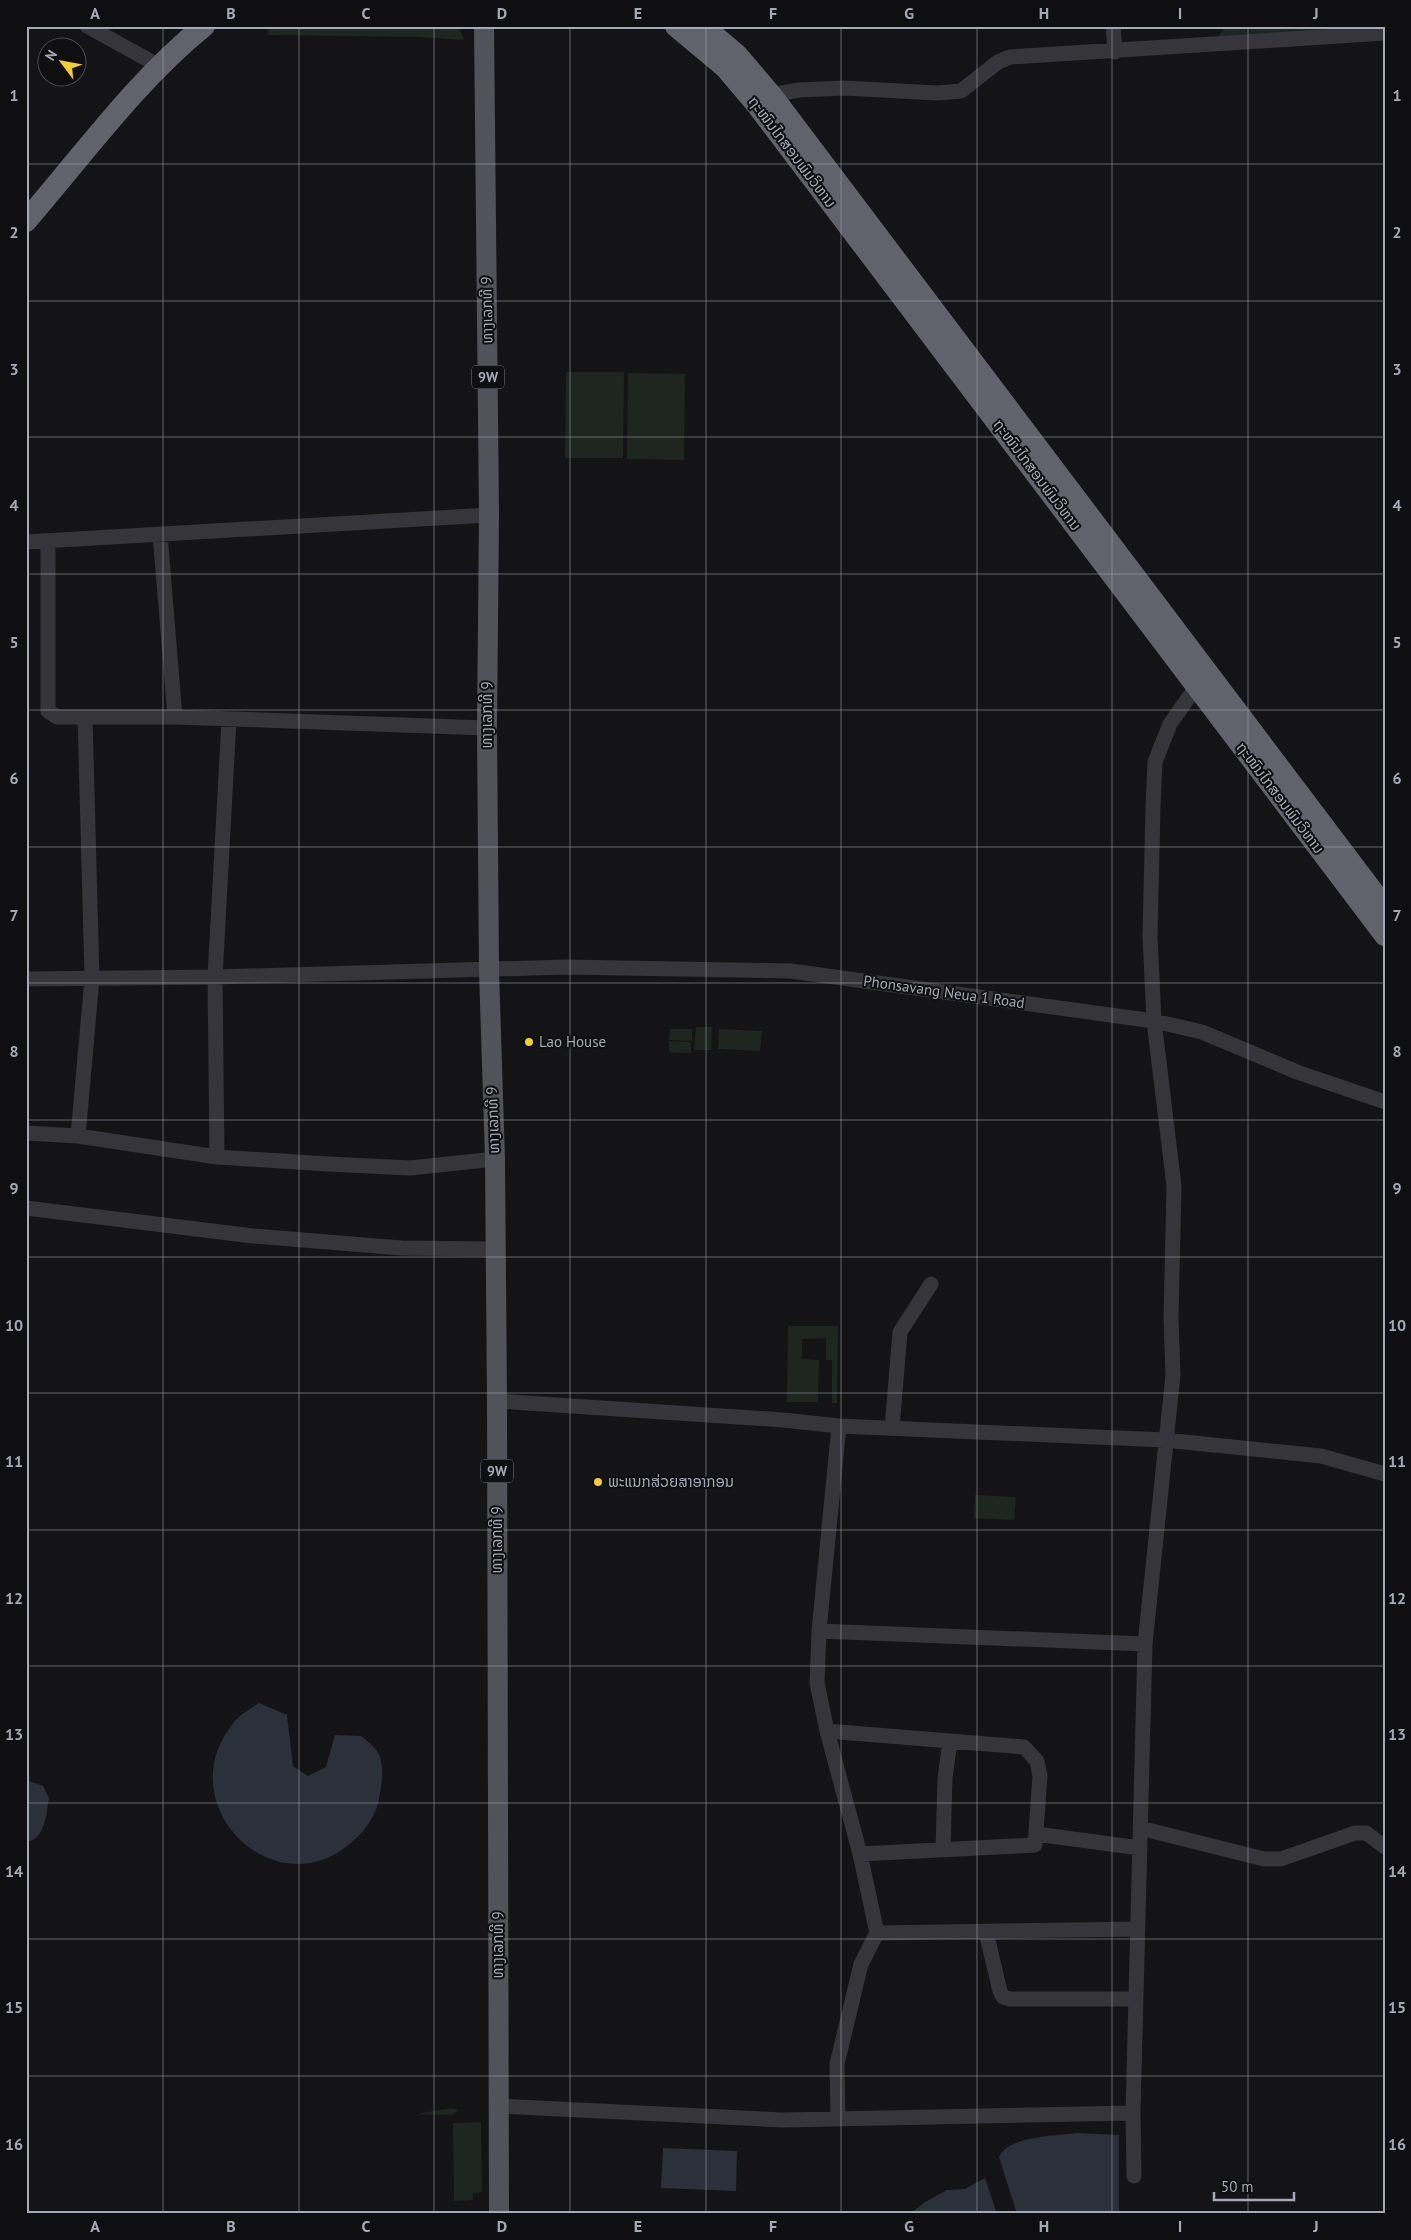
<svg xmlns="http://www.w3.org/2000/svg" width="1411" height="2240" viewBox="0 0 1411 2240" font-family="'PT Sans','Noto Sans Lao',sans-serif">
<style>
.green{fill:#1e2620}
.water{fill:#2a313a}
.lines{fill:none;stroke-linecap:round;stroke-linejoin:round}
.minor{stroke:#35353b;stroke-width:15}
.major{stroke:#51525a;stroke-width:20}
.highway{stroke:#61626c;stroke-width:22}
.grid{fill:none;stroke:#a5a8b6;stroke-width:1;stroke-opacity:0.55}
.poi-dot{fill:#f4cd2e;stroke:#0f0f11;stroke-width:2}
.labels{text-anchor:middle;stroke-width:4;stroke-linejoin:round;paint-order:stroke}
.shield{fill:#0f0f11;stroke:#787a84;stroke-width:1}
.shield-label{font-size:14px;font-weight:bold;fill:#a5a8b6}
.street-label{font-size:15px;fill:#a5a8b6;stroke:#0f0f11}
.poi-label{font-size:15px;fill:#a5a8b6;stroke:#0f0f11;text-anchor:start}
.neatline{fill:none;stroke:#a5a8b6;stroke-width:2}
.grid-label{font-size:16px;text-anchor:middle;font-weight:bold;fill:#a5a8b6}
</style>
<rect width="100%" height="100%" fill="#141416"/>
<path class="green" d="M268,26H458L464,40L419,37L268,35Z
M1220,26H1361L1216,39L1223,30Z
M566,372H624L623,458H565Z
M628,373L685,374L684,460L627,459Z
M696,1027H712L711,1050H694Z
M670,1029H692V1041L669,1040Z
M719,1029L762,1031L760,1051L718,1049Z
M669,1041L691,1042V1053L669,1052Z
M788,1326H838L837,1403H832V1360H826V1338L802,1339V1359L819,1360L818,1402H787Z
M975,1495L1016,1497L1014,1520L974,1518Z
M452,2108L459,2110L452,2115L417,2114Z
M481,2122L482,2192L473,2193V2200L454,2201L453,2123Z"/>
<path class="water" d="M259,1703L287,1715L293,1766L308,1776L326,1767L335,1735L361,1736C366,1740 373,1745 377,1751C386,1763 381,1790 378,1803C374,1819 363,1833 351,1843C273,1910 166,1802 235,1721C241,1714 252,1708 259,1703Z
M26,1780L43,1786L49,1798C46,1814 46,1839 26,1842Z
M1077,2133L1119,2135V2214H1017L999,2157C1008,2136 1056,2136 1077,2133Z
M663,2148L737,2151L736,2191L661,2188Z
M985,2178L997,2214H910L925,2202L947,2190L965,2189Z"/>
<g class="lines">
<path class="minor" d="M87,26L161,67
M1113,26L1115,52
M766,100L771,95L799,90L844,88L937,93L961,91L998,62L1010,57L1385,33
M160,534L175,717
M48,541V711L57,717H175L487,728
M26,542L489,515
M26,979L215,977L566,967L791,971L1154,1021L1202,1032L1297,1072L1385,1102
M26,1133L78,1136L217,1157L328,1164L410,1168L495,1159
M78,1136L92,978L85,717
M217,1157L215,977L229,720
M26,1208L253,1236L401,1248L495,1249
M497,1401L783,1420L839,1426L1165,1440L1321,1456L1385,1474
M892,1428L900,1332L931,1284
M819,1631L1145,1644
M827,1731L1024,1747L1037,1761L1040,1776L1035,1845L860,1854
M1140,1828L1264,1859H1281L1355,1833H1366L1385,1847
M1036,1834L1140,1848
M943,1850L945,1778L950,1741
M986,1932L1000,1991L1003,1997L1010,1999H1136
M877,1933L1138,1929
M499,2106L783,2120L1133,2113
M838,2119L837,2064L861,1964L877,1933L860,1854L827,1731L817,1683L819,1631L839,1426
M1134,2176L1133,2113L1145,1644L1173,1375L1171,1318L1174,1186L1154,1021L1150,936L1153,806L1155,762L1170,724L1196,687"/>
<path class="major" d="M484,26L489,515L487,728L489,970L495,1159L497,1401L499,2214"/>
<path class="highway" d="M676,26L725,67L758,106L1385,935
M703,26L737,55L771,95L1385,908
M26,221C83,155 136,81 204,26"/>
</g>
<path class="grid" d="M163,26V2214M299,26V2214M434,26V2214M570,26V2214M706,26V2214M841,26V2214M977,26V2214M1112,26V2214M1248,26V2214M26,164H1385M26,301H1385M26,437H1385M26,574H1385M26,710H1385M26,847H1385M26,983H1385M26,1120H1385M26,1257H1385M26,1393H1385M26,1530H1385M26,1666H1385M26,1803H1385M26,1939H1385M26,2076H1385"/>
<g class="poi-dot">
<circle cx="529" cy="1042" r="5"/>
<circle cx="598" cy="1482" r="5"/>
</g>
<g class="labels">
<g class="shield">
<rect x="472" y="365.5" width="32" height="23" rx="4"/>
<rect x="481" y="1459.5" width="32" height="23" rx="4"/>
</g>
<g class="shield-label">
<text x="488" y="382">9W</text>
<text x="497" y="1476">9W</text>
</g>
<g class="street-label">
<text transform="translate(792 152) rotate(53)" y="5">ຖະໜົນໄກສອນພົມວິຫານ</text>
<text transform="translate(487 310) rotate(-91)" y="5">ທາງເລກທີ 9</text>
<text transform="translate(1037 475) rotate(53)" y="5">ຖະໜົນໄກສອນພົມວິຫານ</text>
<text transform="translate(487 715) rotate(-90)" y="5">ທາງເລກທີ 9</text>
<text transform="translate(1280 798) rotate(53)" y="5">ຖະໜົນໄກສອນພົມວິຫານ</text>
<text transform="translate(944 992) rotate(8)" y="5">Phonsavang Neua 1 Road</text>
<text transform="translate(493 1120) rotate(-92)" y="5">ທາງເລກທີ 9</text>
<text transform="translate(497 1540) rotate(-90)" y="5">ທາງເລກທີ 9</text>
<text transform="translate(498 1945) rotate(-90)" y="5">ທາງເລກທີ 9</text>
</g>
<g class="poi-label">
<text x="539" y="1047">Lao House</text>
<text x="608" y="1487">ພະແນກສ່ວຍສາອາກອນ</text>
</g>
</g>
<rect width="1411" height="2240" fill="none" stroke="#0f0f11" stroke-width="55"/>
<g transform="translate(62 62) rotate(302)"><circle r="24" fill="#0f0f11" stroke="#4b4c53"/>
<path d="M0-4L9 19L0 12L-9 19Z" fill="#f4cd2e"/>
<text y="-8" font-size="14" font-weight="bold" text-anchor="middle" fill="#a5a8b6">N</text>
</g>
<path d="M1214 2192v8h80v-8" fill="none" stroke="#a5a8b6" stroke-width="2.5"/>
<text x="1221" y="2192" font-size="15" fill="#a5a8b6" stroke="#0f0f11" stroke-width="4" paint-order="stroke">50 m</text>
<rect x="28" y="28" width="1356" height="2184" class="neatline"/>
<g class="grid-label">
<text x="95" y="19">A</text>
<text x="231" y="19">B</text>
<text x="366" y="19">C</text>
<text x="502" y="19">D</text>
<text x="638" y="19">E</text>
<text x="773" y="19">F</text>
<text x="909" y="19">G</text>
<text x="1044" y="19">H</text>
<text x="1180" y="19">I</text>
<text x="1316" y="19">J</text>
<text x="14" y="101">1</text>
<text x="1397" y="101">1</text>
<text x="14" y="238">2</text>
<text x="1397" y="238">2</text>
<text x="14" y="375">3</text>
<text x="1397" y="375">3</text>
<text x="14" y="511">4</text>
<text x="1397" y="511">4</text>
<text x="14" y="648">5</text>
<text x="1397" y="648">5</text>
<text x="14" y="784">6</text>
<text x="1397" y="784">6</text>
<text x="14" y="921">7</text>
<text x="1397" y="921">7</text>
<text x="14" y="1057">8</text>
<text x="1397" y="1057">8</text>
<text x="14" y="1194">9</text>
<text x="1397" y="1194">9</text>
<text x="14" y="1331">10</text>
<text x="1397" y="1331">10</text>
<text x="14" y="1467">11</text>
<text x="1397" y="1467">11</text>
<text x="14" y="1604">12</text>
<text x="1397" y="1604">12</text>
<text x="14" y="1740">13</text>
<text x="1397" y="1740">13</text>
<text x="14" y="1877">14</text>
<text x="1397" y="1877">14</text>
<text x="14" y="2013">15</text>
<text x="1397" y="2013">15</text>
<text x="14" y="2150">16</text>
<text x="1397" y="2150">16</text>
<text x="95" y="2232">A</text>
<text x="231" y="2232">B</text>
<text x="366" y="2232">C</text>
<text x="502" y="2232">D</text>
<text x="638" y="2232">E</text>
<text x="773" y="2232">F</text>
<text x="909" y="2232">G</text>
<text x="1044" y="2232">H</text>
<text x="1180" y="2232">I</text>
<text x="1316" y="2232">J</text>
</g>
</svg>
